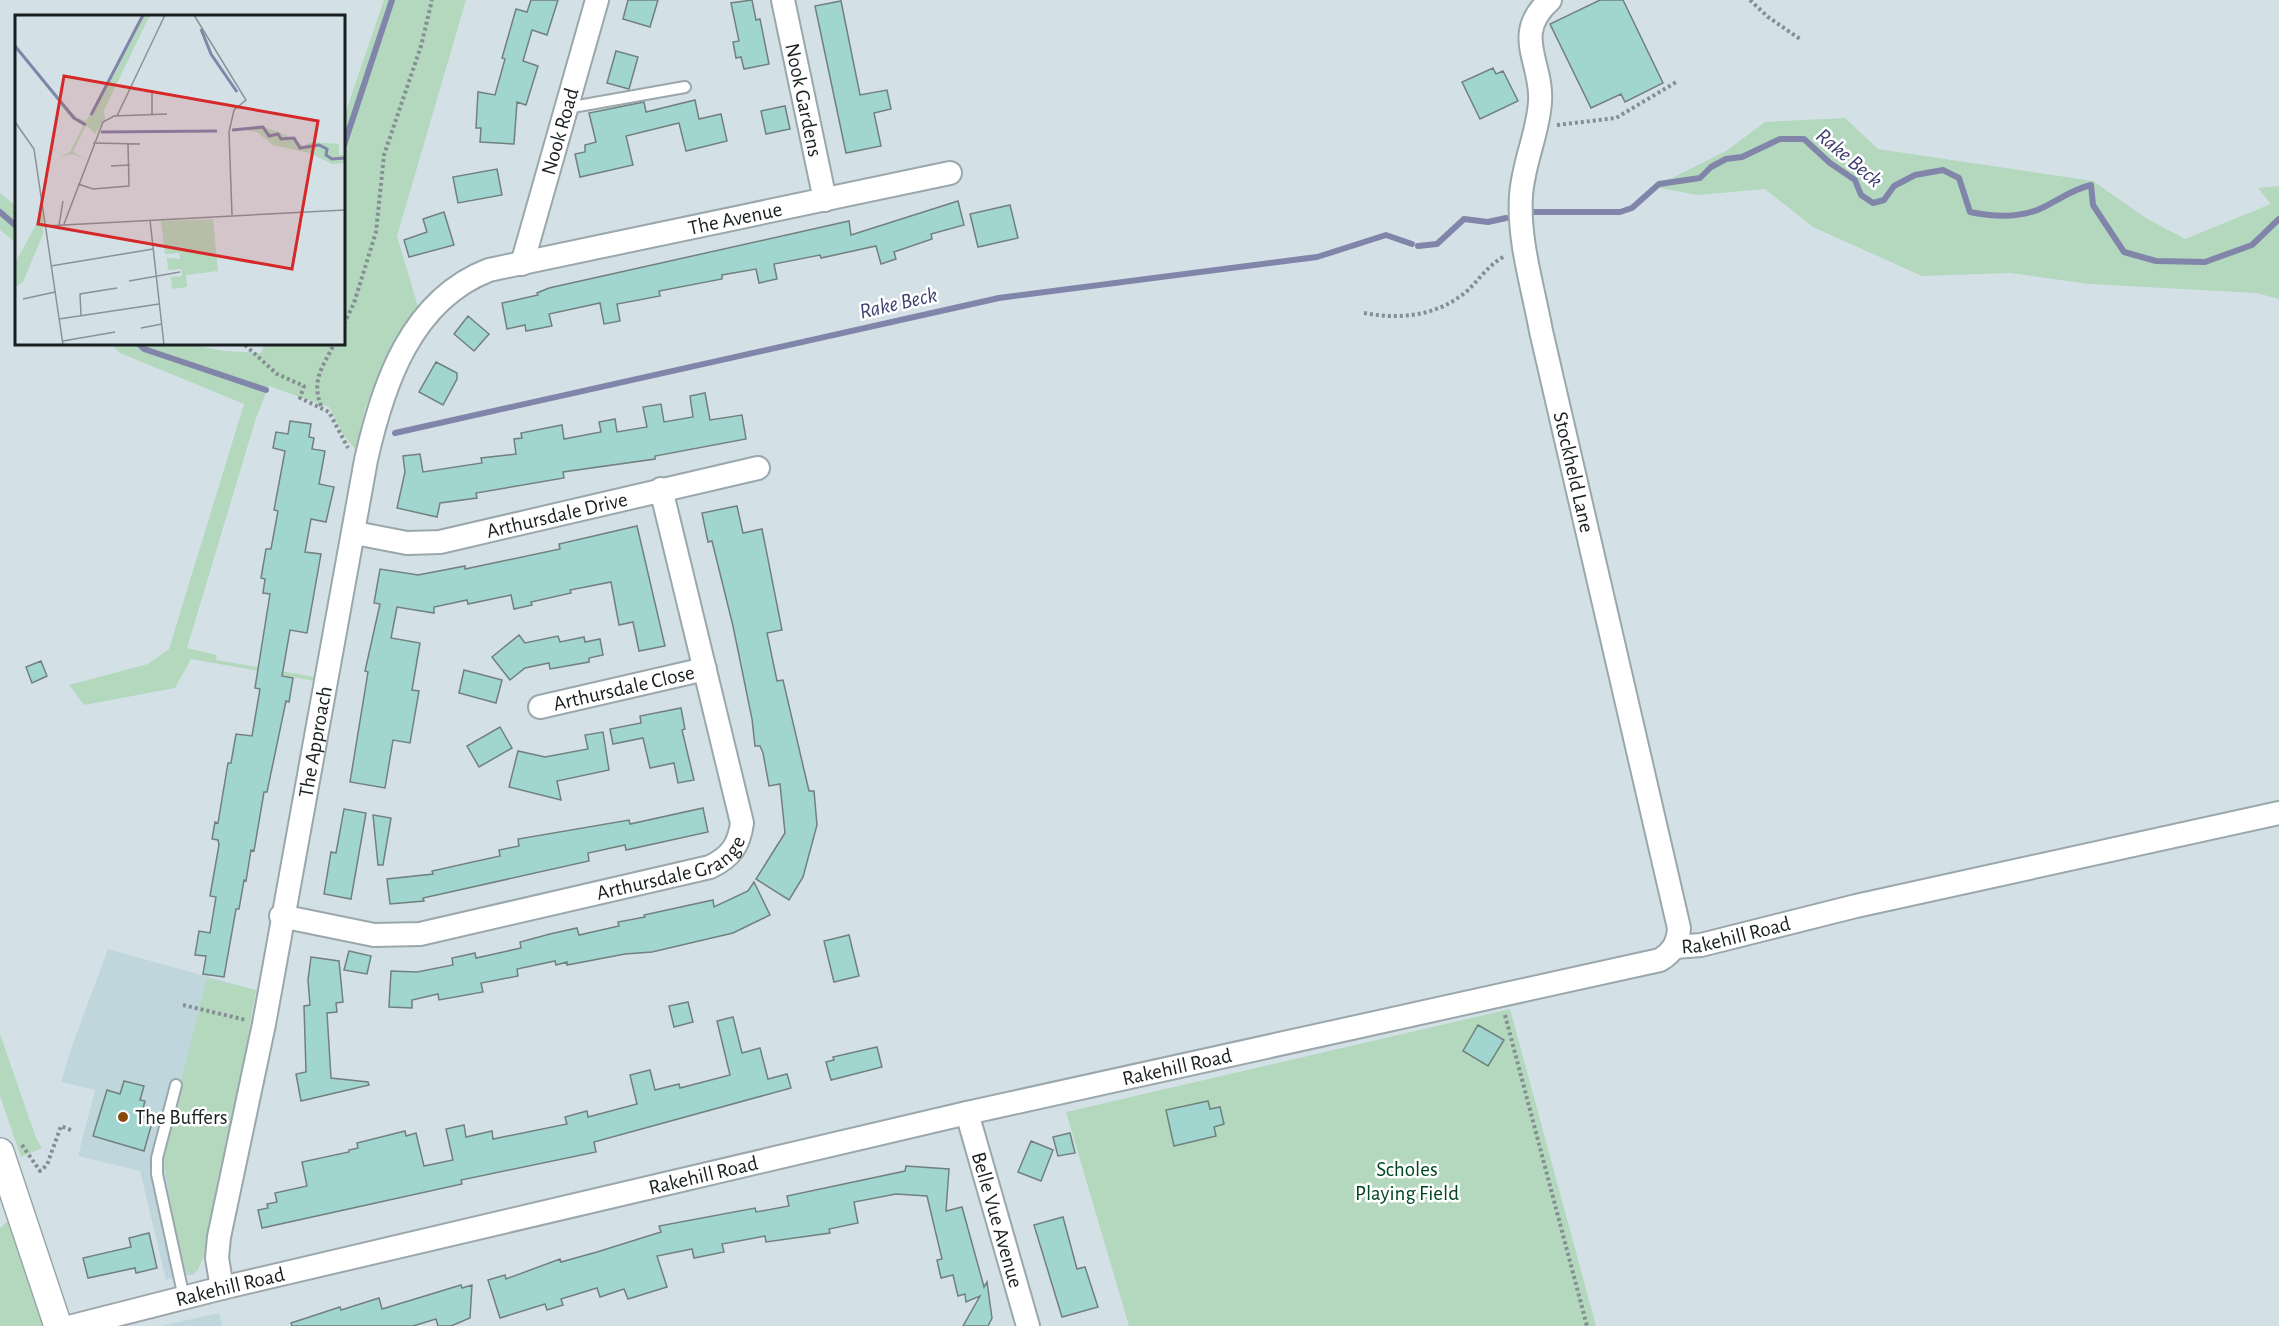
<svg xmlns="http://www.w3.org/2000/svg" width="2279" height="1326" viewBox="0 0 2279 1326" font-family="'Alegreya Sans',sans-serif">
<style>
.built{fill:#c0d6dd}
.green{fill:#b3d8be}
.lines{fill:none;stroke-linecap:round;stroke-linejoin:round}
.stream{stroke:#8285aa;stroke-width:6}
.building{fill:#a0d6cf;stroke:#72807e;stroke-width:1.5}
.service-casing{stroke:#9aa7ac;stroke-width:14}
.minor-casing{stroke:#9aa7ac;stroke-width:26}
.tertiary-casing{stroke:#9aa7ac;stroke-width:30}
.path{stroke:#858f93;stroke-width:4;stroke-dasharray:3 3;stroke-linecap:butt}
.service{stroke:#fff;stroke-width:10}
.minor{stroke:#fff;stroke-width:22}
.tertiary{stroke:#fff;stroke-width:27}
.poi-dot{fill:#874a09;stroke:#fff;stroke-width:2}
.labels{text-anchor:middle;stroke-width:5;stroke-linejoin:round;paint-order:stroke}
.street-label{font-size:21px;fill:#1a1f20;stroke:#fff}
.poi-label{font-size:21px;fill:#1a1f20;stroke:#fff;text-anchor:start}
.park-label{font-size:21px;fill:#004523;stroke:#fff}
.water-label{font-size:22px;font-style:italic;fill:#3e3e71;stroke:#fff}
.inset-river{fill:none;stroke:#8285aa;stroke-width:3}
.inset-road{fill:none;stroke:#899397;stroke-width:1.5}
.view{fill:#d62828;fill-opacity:0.15;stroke:#d62828;stroke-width:3}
.inset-edge{fill:none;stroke:#1a1f20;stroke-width:3}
</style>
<rect width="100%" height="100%" fill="#d3e1e6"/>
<path class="built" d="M108,949L256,990L204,1255L195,1274L166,1280L140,1171L78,1156L95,1090L61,1082L72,1046Z
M219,1313L222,1326H160Z"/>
<path class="green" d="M384,0H466L397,236L419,310L375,386L365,408L356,450L344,436L329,407L269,386L256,418L187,648L217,655L216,660L315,677V681L191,659L175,688L84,705L69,685L148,664L169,649L244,404L120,353L111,344H188L224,351L261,353L265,344H344V117Z
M1845,118L1878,149L2093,181L2146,218L2185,239L2271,204L2258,188L2279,186V299L2256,293L2089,284L2010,273L1922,276L1813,227L1765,189L1698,195L1654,187L1726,151L1765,122Z
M0,193L16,206V243L0,230Z
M207,978L256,990L236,1107L204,1255L198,1270L190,1275L185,1269L178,1246L163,1154Z
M1510,1009L1596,1326H1129L1066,1112Z
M0,1034L36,1138L42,1148L21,1157L0,1096Z
M19,1212L58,1326H0V1228Z"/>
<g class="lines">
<path class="stream" d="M344,145L392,0
M0,212L16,226
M1533,212H1620L1632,208L1659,184L1700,178L1711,167L1726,159L1742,157L1780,139H1804L1830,163L1855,180L1861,195L1873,203L1884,200L1894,186L1915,175L1943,170L1959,178L1970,212C1994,217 2022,218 2044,207C2060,199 2073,189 2091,185L2093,205L2124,252L2156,261L2205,262L2252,245L2279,219
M1418,246L1437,244L1464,219L1488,222L1506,218
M139,344L144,349L266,390
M395,433L999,298L1317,257L1386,235L1412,244"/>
</g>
<path class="building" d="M531,0H558L547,35L532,30L523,61L538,66L526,105L517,102L514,144L480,142L481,128H476L478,92L495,95L505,59L502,58L516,9L527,12Z
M628,0H658L650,27L623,19Z
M752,0L756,20L760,19L769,64L744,69L741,57L736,58L733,42L739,41L731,3Z
M1600,0H1623L1663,83L1625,102L1621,94L1591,108L1550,24Z
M841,1L860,95L887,90L891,109L874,113L881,146L846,153L815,6Z
M616,51L638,57L629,89L607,83Z
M1493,68L1496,74L1503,71L1518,101L1480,119L1462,82Z
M695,100L699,119L721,114L727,141L686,151L679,123L626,136L633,165L580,177L575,154L585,152V145L596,142L589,113L644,102L646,112Z
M785,106L790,129L766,134L761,111Z
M497,169L502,195L458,203L453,177Z
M958,201L964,225L931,234L932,239L894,252L896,259L881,264L876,246L821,258L820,255L774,264L777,279L759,283L756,269L722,275V279L659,291L660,296L617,304L620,321L604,324L600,303L549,314L552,326L526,331L525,325L507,329L502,303L538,295L537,293L549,288L849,221L851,235Z
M1010,205L1018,238L978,247L970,214Z
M444,212L454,245L409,257L404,240L427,232L423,219Z
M468,316L489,334L474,351L454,334Z
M436,362L457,373V379L443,405L419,392Z
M705,393L710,420L742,415L746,439L655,456V459L563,472L564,478L476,493L477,498L440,503L437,517L397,508L405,472L403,456L420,454L423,472L482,463L481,458L516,454L514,439L522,438L521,433L562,425L564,439L601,432L599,422L615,419L617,432L647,427L643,407L661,404L664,422L693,417L690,396Z
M290,421L311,424L309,437L314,438L312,449L325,451L319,484L334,487L326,522L311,519L305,552L321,554L307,633L290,630L282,676L293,678L289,702L286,701L267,792H264L254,851L251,850L246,881L244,880L239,909H236L224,977L203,974L206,956L195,955L199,931L210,933L216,897L210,896L219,845L218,840L212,839L215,822L218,823L228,763H231L236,734L252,736L260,689L255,688L270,594L263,593L265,579L261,578L266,549H271L278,511L274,510L285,451L273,448L276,432L288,434Z
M737,506L743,533L762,529L782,630L767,633L777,681L783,680L809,791H814L817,825L803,877L789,900L756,879L785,833L780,784L769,786L763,753L760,746H755L752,719L733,626L712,541L708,542L702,513Z
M637,526L665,646L639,651L633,622L619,625L611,582L570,590L571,593L531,602L532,605L514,609L511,595L468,604L467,600L434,607V613L397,607L391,638L420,643L412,690L419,691L410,743L393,740L385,788L350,782L368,672L365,671L380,604L374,603L380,569L418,575L465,566V569L560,549L559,544Z
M519,635L525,643L558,636L560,642L584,637L585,642L600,639L603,655L589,658V662L550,669L549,663L525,668L510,680L492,657Z
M41,661L47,676L32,683L26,667Z
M464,670L502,680L496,703L459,693Z
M681,708L685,729L682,730L694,780L678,783L674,763L650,768L643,738L613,744L610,729L641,723L640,716Z
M500,727L512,748L479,767L467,746Z
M603,732L609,770L557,781L561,800L509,787L518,751L545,757L588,749L585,735Z
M703,808L708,832L626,850L625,845L588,853L589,861L423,898L424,901L390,904L387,879L433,874L432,871L500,856L499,850L519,846L518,839L629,820L630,824Z
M344,809L366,813L351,899L324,894L331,852L336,853Z
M373,815L391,818L383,865H378Z
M754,882L770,915L733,933L652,952L625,954L567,965V962L556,965L555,961L517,969L518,976L481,983L483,992L439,1000L438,994L412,1000V1008L389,1007L391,971L417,972L453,965L452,958L475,953L476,958L521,948L520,942L550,934L577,928L579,935L619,926L618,922L645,917L644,915L713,900L714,907L748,891Z
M849,935L859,976L834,982L824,941Z
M349,951L371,956L367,974L344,970Z
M311,957L339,961L343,1002L336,1003L337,1012L327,1013L331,1078L368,1082L369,1085L301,1101L296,1074L306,1072L304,1006L310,1005L308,980Z
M688,1002L693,1022L674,1027L669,1006Z
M733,1017L742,1053L760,1048L768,1079L787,1074L791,1088L594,1142L596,1152L461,1180L462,1184L262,1228L258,1210L268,1208L267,1204L277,1202L275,1193L307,1186L302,1162L349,1152V1150L358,1148L357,1143L405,1131L406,1136L416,1133L424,1166L453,1160L446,1129L464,1125L466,1137L492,1131L493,1139L567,1124L565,1117L587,1111L588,1117L637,1104L630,1075L650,1070L655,1090L679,1084L680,1088L730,1075L717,1021Z
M1478,1025L1504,1040L1488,1066L1463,1051Z
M877,1047L882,1067L831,1080L826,1062L834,1060L833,1057Z
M124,1081L144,1086L140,1100L145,1101L141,1116L153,1119L144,1151L93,1136L107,1090L120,1094Z
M1208,1101L1210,1109L1220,1107L1224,1124L1214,1127L1216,1136L1174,1146L1166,1110Z
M1070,1133L1075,1153L1058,1156L1053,1137Z
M1031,1141L1053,1150L1041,1181L1018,1172Z
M906,1166L949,1169L946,1211L962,1207L984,1287L987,1282L992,1318L988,1326H963L980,1296L966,1302L965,1294L958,1296L953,1275L941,1278L937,1260L942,1259L927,1196L896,1194L854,1202L858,1223L829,1229L830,1233L766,1242L765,1236L722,1244L724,1252L694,1258L692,1249L657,1256L667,1287L628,1299L624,1289L600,1297L597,1288L561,1299L563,1305L547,1310L545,1304L500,1318L488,1280L505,1275L506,1279L560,1259L561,1262L597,1252L661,1232L659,1226L755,1208L756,1212L789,1206L787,1196L905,1171Z
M1063,1217L1077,1269L1085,1267L1098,1307L1062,1317L1034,1225Z
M149,1233L157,1268L136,1273L135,1268L88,1278L83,1258L131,1247L129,1238Z
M461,1285L462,1288L472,1285L470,1318L451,1326H438L436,1319L413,1326H292L291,1323L340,1307L341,1310L379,1298L382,1309Z"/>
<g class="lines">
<defs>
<path id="service" d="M567,108L685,87
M176,1085L157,1158V1174L184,1298"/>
<g id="minor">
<path id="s1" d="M783,0L825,200"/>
<path id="s2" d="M522,264L597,0"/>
<path id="s3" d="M355,533L407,543L440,542L758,468"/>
<path id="s4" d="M540,707L705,669"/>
<path id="s5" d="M281,916L374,935L420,934L710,867C731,857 739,845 742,823L661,489"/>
<path id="s6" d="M1675,947L1701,945L1856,906L2279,813"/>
<path id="s7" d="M967,1113L1028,1326"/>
<path id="s8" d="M222,1288L217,1258L219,1237L264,1024L366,460C383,384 411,300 489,270L950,173"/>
<path id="s9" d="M73,1326L222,1288L967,1113L1660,960C1673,952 1678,943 1679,928L1541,331C1533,287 1518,240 1521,196C1523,163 1538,134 1540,102C1543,62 1511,35 1550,0"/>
</g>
<path id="tertiary" d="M0,1152L58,1326"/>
</defs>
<use href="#service" class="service-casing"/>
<use href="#minor" class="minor-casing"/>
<use href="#tertiary" class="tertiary-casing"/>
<path class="path" d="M1750,0L1768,17L1800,39
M1557,125L1616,118L1678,81
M1364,313C1400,320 1438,316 1467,291C1480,279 1488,265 1505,256
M344,324L354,303L376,232L384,155L421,46L432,0
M245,345L277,374L304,386L300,398L329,412L348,448
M321,406C311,379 323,367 334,344
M183,1005L246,1020
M1505,1015L1587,1326
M22,1145L40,1171L47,1165L61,1126L73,1131"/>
<use href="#service" class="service"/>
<use href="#minor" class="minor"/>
<use href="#tertiary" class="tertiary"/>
</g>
<circle class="poi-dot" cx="123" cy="1117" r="6"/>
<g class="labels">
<g class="street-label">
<text dy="7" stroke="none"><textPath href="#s1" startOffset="102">Nook Gardens</textPath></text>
<text dy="7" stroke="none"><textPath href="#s2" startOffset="138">Nook Road</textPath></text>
<text dy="7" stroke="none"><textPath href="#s8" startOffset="1330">The Avenue</textPath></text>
<text transform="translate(1574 472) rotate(77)" y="7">Stockheld Lane</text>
<text dy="7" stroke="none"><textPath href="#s3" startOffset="206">Arthursdale Drive</textPath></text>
<text dy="7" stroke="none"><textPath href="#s4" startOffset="86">Arthursdale Close</textPath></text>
<text dy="7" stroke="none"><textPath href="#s8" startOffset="556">The Approach</textPath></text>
<text dy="7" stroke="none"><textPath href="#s5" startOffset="402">Arthursdale Grange</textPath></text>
<text dy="7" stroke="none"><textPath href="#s6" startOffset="62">Rakehill Road</textPath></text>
<text dy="7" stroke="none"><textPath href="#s9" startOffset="1134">Rakehill Road</textPath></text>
<text dy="7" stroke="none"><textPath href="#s9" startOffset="648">Rakehill Road</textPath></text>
<text dy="7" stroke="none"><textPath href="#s7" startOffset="111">Belle Vue Avenue</textPath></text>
<text dy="7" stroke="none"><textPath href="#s9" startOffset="162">Rakehill Road</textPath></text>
</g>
<g class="poi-label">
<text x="135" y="1124">The Buffers</text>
</g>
<g class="park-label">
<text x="1407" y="1176">Scholes<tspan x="1407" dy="24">Playing Field</tspan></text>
</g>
<g class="water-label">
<text transform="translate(1850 157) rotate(40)" y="8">Rake Beck</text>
<text transform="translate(898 302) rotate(-13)" y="8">Rake Beck</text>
</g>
</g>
<g transform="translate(15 15)">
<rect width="330" height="330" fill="#d3e1e6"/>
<path d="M129,0H135L89,95L90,104L80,119L71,110L58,137L71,144L58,139L45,142L55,137L68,111L56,103L17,54L62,103L71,106ZM244,110L279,123L288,131L297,127L324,129V140H330V148L317,149L295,138L258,130L242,117L230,115ZM28,197V219L8,267L0,272V248ZM198,204L203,256L171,260L172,272L157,274L156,262L167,261L166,254L153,255L152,243L165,244L164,238L150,239L146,206Z" fill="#b3d8be"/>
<path class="inset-river" d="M186,14L196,39L222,77M0,31L59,103L71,110M76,100L128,0M217,115L248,112L254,121L263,119L266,124L279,123L285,133L304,130L312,134L311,140L317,144L330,143M86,117L202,116"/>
<path class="inset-road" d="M179,0L231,85L219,95L214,117L217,200M137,75V100M102,101L150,0M0,107L19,134L48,330M78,128L125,129M96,151L115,150M63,169L78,174L114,171L113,129M135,205L149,330M49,209L88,107L99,101L152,99M44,210L48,186M30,211L330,195M36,251L138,234M114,266L165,257M8,284L40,277M66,301L65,279L102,273M44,304L144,289M126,313L147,309M48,326L100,317"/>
<path class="view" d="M49,61L303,106L277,254L23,209Z"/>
<rect width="330" height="330" class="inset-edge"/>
</g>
</svg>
